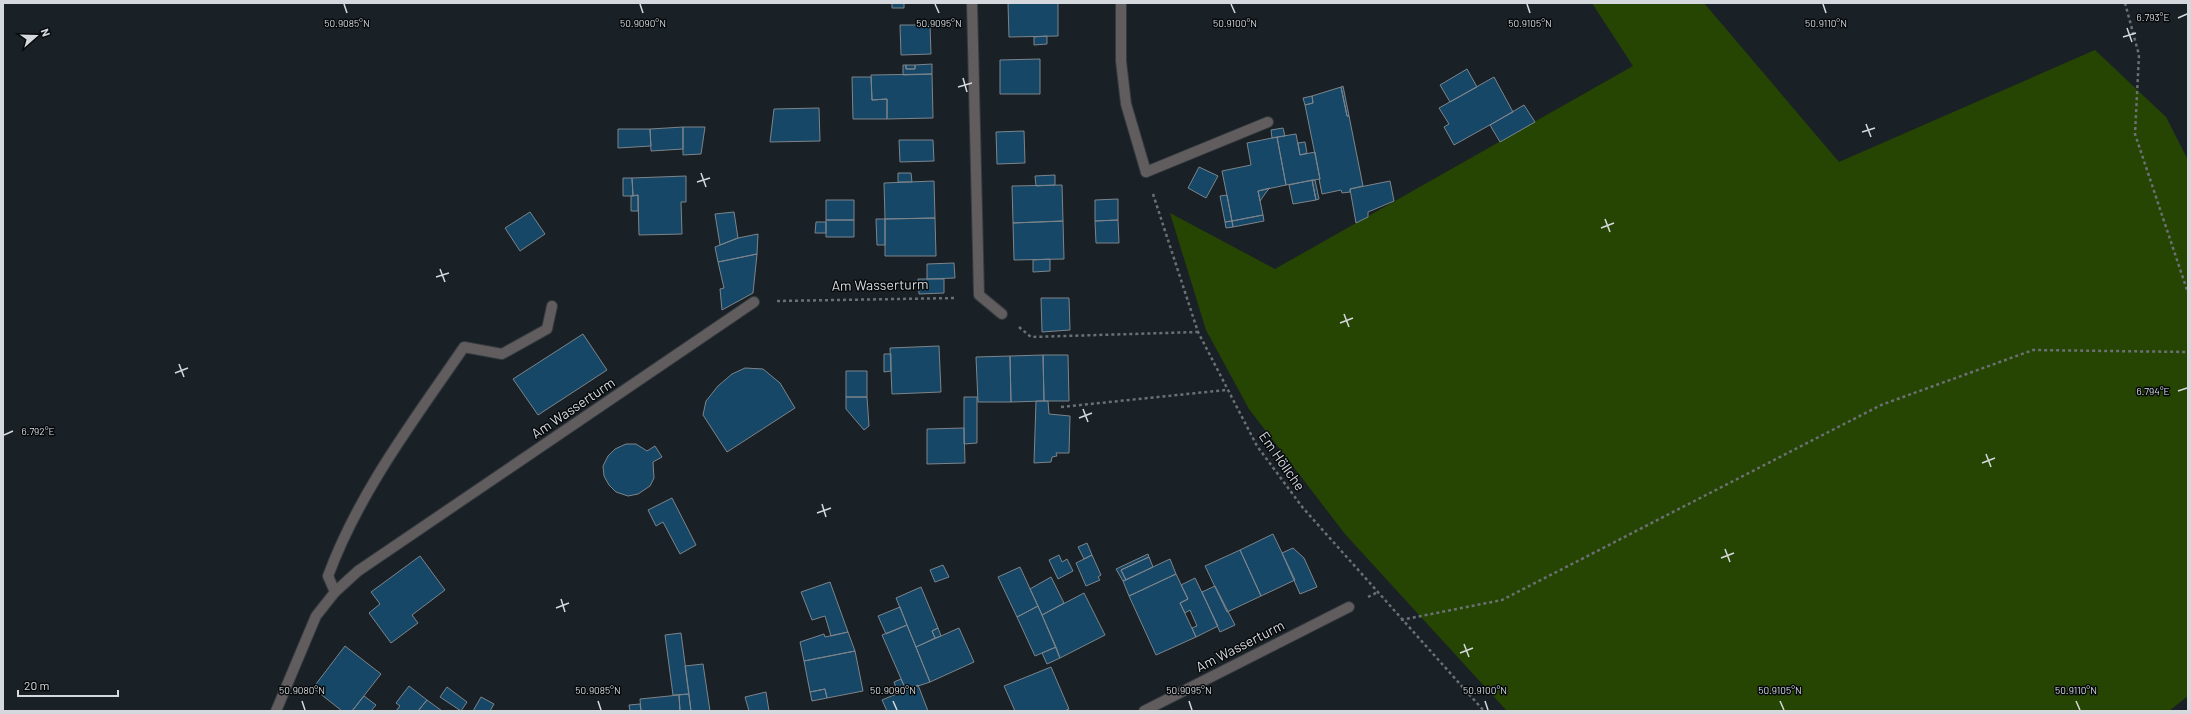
<svg xmlns="http://www.w3.org/2000/svg" width="2191" height="714" viewBox="0 0 2191 714" font-family="Barlow,sans-serif">
<style>
.green{fill:#264502}
.building{fill:#174766;stroke:#7c848b}
.lines{fill:none;stroke-linecap:round;stroke-linejoin:round}
.lane-casing{stroke:#343b40;stroke-width:12}
.street-casing{stroke:#343b40;stroke-width:12}
.path{stroke:#6b7075;stroke-width:2.5;stroke-dasharray:3 3;stroke-linecap:butt}
.lane{stroke:#615c5d;stroke-width:10}
.street{stroke:#615c5d;stroke-width:10}
.ticks{fill:none;stroke:#d5d9dd;stroke-width:1.5}
.labels{text-anchor:middle;stroke-width:3;stroke-linejoin:round;paint-order:stroke}
.street-label{font-size:14px;fill:#d5d9dd;stroke:#070a0c}
.ticks-label{font-size:10px;text-anchor:middle;fill:#d5d9dd;stroke:#070a0c;stroke-width:3;stroke-linejoin:round;paint-order:stroke}
</style>
<rect width="100%" height="100%" fill="#1a2126"/>
<path class="green" d="M1592,3H1704L1839,162L2095,50L2166,117L2188,160V696L2169,711H1507L1345,534L1249,409L1206,330L1170,213L1275,269L1633,66Z"/>
<path class="building" d="M892,3H904V8H892Z
M1008,3H1058V36L1009,37Z
M900,25H930L931,54L901,55Z
M1047,36V44L1034,45V37Z
M1040,59V94H1000V60Z
M932,64V74L903,75V65H906V69H915V65Z
M906,65H915V69H906Z
M1467,69L1477,87L1450,102L1440,85Z
M932,74L933,118L887,119V99L872,100L871,75Z
M852,77H871L872,100L887,99V119H853Z
M1494,77L1513,112L1454,145L1444,127L1449,124L1439,108Z
M1343,86L1349,116H1347L1341,87Z
M1341,87L1347,116H1349L1363,186L1350,189V192L1342,193L1341,190L1322,194L1319,179H1320L1305,105L1313,103L1312,96Z
M1312,96L1313,103L1305,105L1303,98Z
M1524,105L1535,122L1500,142L1490,125Z
M819,108L820,141L770,142L774,109Z
M683,127V149L651,151L650,129Z
M683,127H705L701,154L683,155Z
M1283,128L1285,136L1272,138L1271,130Z
M618,129H650L651,146L618,148Z
M1024,131L1025,163L997,164L996,132Z
M1296,134L1300,155L1315,152L1320,179L1286,185L1277,137Z
M1277,137L1286,185L1258,191L1263,215L1232,221L1222,171L1251,165L1247,143Z
M899,140H933L934,161L900,162Z
M1305,142L1307,153L1300,155L1298,143Z
M1199,167L1218,176L1206,198L1188,188Z
M898,173H911L912,182H898Z
M1055,175V185L1036,186L1035,176Z
M686,176V202H681L682,234L639,235L638,195L633,196L632,178Z
M623,178H632L633,196H623Z
M1312,180L1316,200L1293,204L1289,185Z
M1312,180H1315L1319,199L1316,200Z
M934,181L935,218L885,219L884,183Z
M1390,181L1394,201L1368,212V217L1356,223L1350,189Z
M1062,185L1063,221L1013,223L1012,186Z
M1270,188L1267,191L1260,201L1258,191Z
M638,195V211H631V196Z
M1227,195L1232,221L1225,222L1220,196Z
M1118,199V220L1095,221V200Z
M826,200H854V220H826Z
M530,212L545,234L520,251L505,228Z
M734,212L738,238L720,245L715,214Z
M1263,215L1264,221L1233,227L1232,221Z
M935,218L936,256H885V219Z
M876,219H885V245H877Z
M826,220H854V237H826Z
M1118,220L1119,243H1096L1095,221Z
M1063,221L1064,259L1014,260L1013,223Z
M1232,221L1233,227L1226,228L1225,222Z
M816,222H826V233H815Z
M758,234L757,254L718,262L715,247L738,238Z
M757,254L753,293L722,310L720,289L724,288L718,262Z
M1050,259V271L1033,272V260Z
M954,263L955,278L927,279V264Z
M918,279H944V293L919,294Z
M1041,298H1069L1070,330L1042,332Z
M583,334L607,370L538,415L513,379Z
M939,346L941,392L892,394L890,348Z
M884,354H891V371L884,372Z
M1043,355H1068L1069,401H1044Z
M1043,355L1044,401L1011,402L1010,356Z
M1010,356L1011,402H978L976,357Z
M745,368L763,369L780,383L795,408L727,452L703,415L706,401L718,386L732,374Z
M846,371H867V397H846Z
M846,397H867L869,426L864,430L846,409Z
M964,397H977V443L964,444Z
M1036,401H1048L1049,414L1070,416L1069,453H1056L1057,456L1052,457L1051,462L1034,463Z
M964,428L965,463L927,464V429Z
M626,444H636L647,451L655,446L662,457L653,462L654,478L650,486L638,494L628,496L616,492L609,485L604,476L603,466L608,456L615,449Z
M672,498L696,545L680,554L663,522L656,526L648,510Z
M1273,534L1295,580L1261,596L1240,550Z
M1087,543L1092,555L1084,559L1078,547Z
M1293,548L1304,558L1317,587L1300,594L1282,553Z
M1240,550L1261,596L1227,612L1205,566Z
M1148,554L1149,557L1121,570L1126,580L1123,581L1116,569Z
M1059,555L1062,562L1067,559L1073,571L1058,579L1049,560Z
M1092,555L1101,575L1098,577L1100,580L1086,586L1076,563Z
M420,556L445,590L412,615L418,623L391,643L369,613L380,604L371,592Z
M1149,557L1153,567L1126,580L1121,570Z
M1170,559L1176,574L1129,596L1123,581Z
M943,565L949,577L935,582L930,570Z
M1020,567L1038,606L1017,617L998,577Z
M1176,574L1188,599L1180,603L1196,637L1156,655L1129,596Z
M1051,577L1064,603L1042,615L1030,589Z
M1195,578L1218,626L1196,637L1192,628L1197,626L1190,610L1185,613L1180,603L1188,599L1181,585Z
M830,582L848,632L831,636L825,616L812,620L801,592Z
M1215,586L1235,625L1220,632L1202,592Z
M921,587L938,628L932,631L935,638L916,647L896,598Z
M1084,593L1105,635L1060,658L1042,615Z
M1038,606L1056,647L1035,656L1017,617Z
M900,607L907,625L886,634L878,616Z
M907,625L930,682L906,690L882,635Z
M938,628L941,636L935,638L932,631Z
M959,628L974,662L930,682L916,647Z
M848,632L855,651L804,661L800,642L824,634L825,637Z
M681,633L689,694L673,695L665,635Z
M345,646L381,674L352,711H342L313,688Z
M1056,647L1060,658L1047,664L1042,653Z
M855,651L863,691L827,698L825,689L810,692L804,661Z
M703,664L710,711H691L685,666Z
M1051,667L1069,709L1064,711H1015L1004,686Z
M901,679L906,690L898,693L894,682Z
M918,685L928,711H887L882,700Z
M409,686L427,700L418,711H396L400,706L396,703Z
M447,687L467,702L461,711L440,697Z
M825,689L827,698L812,701L810,692Z
M766,692L769,711H749L745,697Z
M689,694L691,711H680L679,695Z
M679,695L680,711H641L640,699Z
M364,696L376,705L371,711H352Z
M481,697L494,704L490,711H473Z
M427,700L442,711H418Z
M640,704L641,711H630L629,705Z"/>
<g class="lines">
<defs>
<path id="lane" d="M1146,172L1268,122
M335,592L328,576C359,492 414,420 464,347L502,354L547,329L552,306"/>
<path id="street" d="M972,3L979,295L1002,314
M1121,3V61L1126,104L1146,172
M276,711L316,616L335,592L358,571L754,302
M1144,711L1349,607"/>
</defs>
<use href="#lane" class="lane-casing"/>
<use href="#street" class="street-casing"/>
<path class="path" d="M2125,3L2139,55L2135,134L2188,293
M1153,194L1198,332L1257,446L1303,508L1484,711
M777,301L957,298
M1019,327L1031,337L1198,332
M1061,407L1226,390
M1368,597L1378,592
M1401,620L1502,600L1881,405L2033,350L2188,352"/>
<use href="#lane" class="lane"/>
<use href="#street" class="street"/>
</g>
<path class="ticks" d="M344,4L347,13M640,4L643,13M935,4L939,13M1231,4L1235,13M1527,4L1530,13M1823,4L1826,13M2178,18L2187,14M2127,28L2132,42M2123,37L2136,33M963,78L967,92M958,87L972,83M1866,124L1871,137M1862,132L1875,128M701,173L706,187M697,182L710,178M1605,219L1610,232M1601,228L1614,223M440,269L445,282M436,277L449,273M1344,314L1349,327M1340,323L1353,318M179,364L184,377M175,373L188,368M2178,391L2187,388M1083,409L1088,422M1079,418L1092,413M4,435L13,431M1986,454L1991,467M1982,463L1995,458M822,504L826,517M817,513L831,508M1725,549L1730,562M1721,558L1734,553M561,599L565,612M556,608L569,603M1464,644L1469,657M1460,653L1473,648M302,701L305,710M598,701L601,710M893,701L897,710M1189,701L1192,710M1485,701L1488,710M1780,701L1784,710M2076,701L2080,710"/>
<g class="labels">
<g class="street-label">
<text transform="translate(880 285) rotate(-1)" y="5">Am Wasserturm</text>
<text transform="translate(573 408) rotate(-34)" y="5">Am Wasserturm</text>
<text transform="translate(1282 461) rotate(55)" y="5">Em Höllche</text>
<text transform="translate(1240 646) rotate(-27)" y="5">Am Wasserturm</text>
</g>
</g>
<g class="ticks-label">
<text x="2153" y="21">6.793°E</text>
<text x="347" y="27">50.9085°N</text>
<text x="643" y="27">50.9090°N</text>
<text x="939" y="27">50.9095°N</text>
<text x="1235" y="27">50.9100°N</text>
<text x="1530" y="27">50.9105°N</text>
<text x="1826" y="27">50.9110°N</text>
<text x="2153" y="395">6.794°E</text>
<text x="38" y="435">6.792°E</text>
<text x="302" y="694">50.9080°N</text>
<text x="598" y="694">50.9085°N</text>
<text x="893" y="694">50.9090°N</text>
<text x="1189" y="694">50.9095°N</text>
<text x="1485" y="694">50.9100°N</text>
<text x="1780" y="694">50.9105°N</text>
<text x="2076" y="694">50.9110°N</text>
</g>
<rect width="2191" height="714" fill="none" stroke="#d5d9dd" stroke-width="8"/>
<g transform="translate(36 36) rotate(70)" stroke="#070a0c" stroke-width="3" paint-order="stroke">
<path d="M0-3L7 15L0 10L-7 15Z" fill="#d5d9dd"/>
<text y="-6" font-size="11" font-weight="bold" text-anchor="middle" fill="#d5d9dd">N</text>
</g>
<path d="M18 690v6h100v-6" fill="none" stroke="#d5d9dd" stroke-width="2"/>
<text x="24" y="690" font-size="12" fill="#d5d9dd" stroke="#070a0c" stroke-width="3" paint-order="stroke">20 m</text>
</svg>
